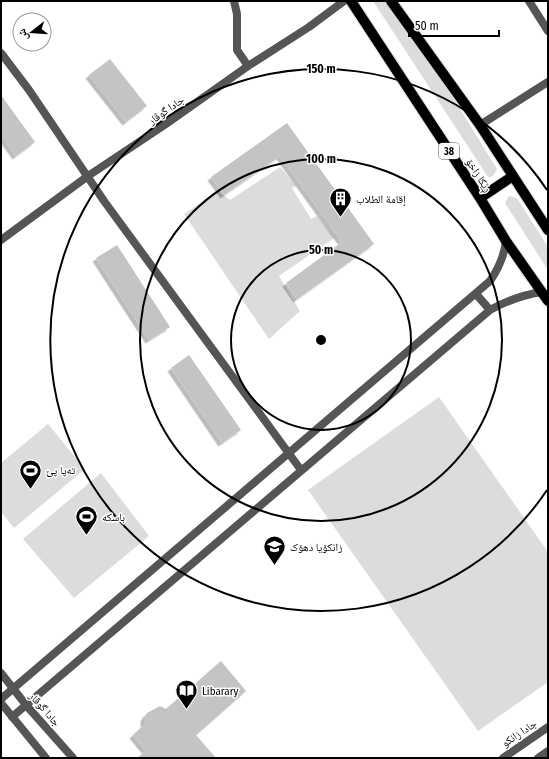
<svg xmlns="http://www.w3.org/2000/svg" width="549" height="759" viewBox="0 0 549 759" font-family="'Fira Sans Condensed','Noto Naskh Arabic',sans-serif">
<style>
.green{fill:#dcdcdc}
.building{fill:#c4c4c4;filter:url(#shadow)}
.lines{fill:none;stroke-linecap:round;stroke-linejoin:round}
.primary-casing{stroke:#dbdbdb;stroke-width:12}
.minor{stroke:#555;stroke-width:8}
.tertiary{stroke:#555;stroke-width:8}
.primary{stroke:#000;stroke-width:10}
.ring{fill:none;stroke:#000;stroke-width:2}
.labels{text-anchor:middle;stroke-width:3;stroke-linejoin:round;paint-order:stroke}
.shield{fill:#fff;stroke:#4c4c4c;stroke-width:1}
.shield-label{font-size:10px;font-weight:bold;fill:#000}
.street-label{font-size:11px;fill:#000;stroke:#fff}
.poi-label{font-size:11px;fill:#000;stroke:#fff;text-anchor:start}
.centre{fill:#000;stroke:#fff;stroke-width:2}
.ring-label{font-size:12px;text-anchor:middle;font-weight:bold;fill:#000;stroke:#fff;stroke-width:3;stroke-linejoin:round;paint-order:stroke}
</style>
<defs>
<filter id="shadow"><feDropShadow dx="-3.5" dy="3.5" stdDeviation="0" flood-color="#0004"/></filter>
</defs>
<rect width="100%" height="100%" fill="#fff"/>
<path class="green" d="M373,1H388L425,52L497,169L492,177H488Z
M280,167L296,186L292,188L311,219L317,216L334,238L279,276L300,311L269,339L184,214L218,191L230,200Z
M509,196L517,198L548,247V270L505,203Z
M439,397L548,552V682L478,731L308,490Z
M48,424L85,469L14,528L1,512V463Z
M101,473L149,536L74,598L23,539Z"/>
<path class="building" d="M110,59L147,106L126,122L89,75Z
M1,95L35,142L16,156L1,135Z
M287,123L374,244L297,299L286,283L342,242L280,156L224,195L211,177Z
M117,245L170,327L149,340L96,258Z
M189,355L241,430L222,443L171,368Z
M221,661L246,691L196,735L216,758H137L146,751L133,735L144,725V718L147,713L160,706L166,709Z"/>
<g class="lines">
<defs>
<path id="primary" d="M351,1L480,198L506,241L548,301
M391,1L480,125L548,230
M480,198L513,176"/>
</defs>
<use href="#primary" class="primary-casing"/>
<path class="minor" d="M234,1L237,14V50L248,66
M529,1L548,31
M1,53L29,90L104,201L301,470
M480,125L548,82
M1,673L26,705L73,758
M1,703L46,758"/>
<path class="tertiary" d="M1,240L88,176L166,124L248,66L309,27L344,1
M476,294L490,310
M1,699L490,281C499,268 504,257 506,241
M12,717L490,310C508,300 522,295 542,292
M503,758L548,727
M538,758L548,751"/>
<use href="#primary" class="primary"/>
</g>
<g class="ring">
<circle cx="321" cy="340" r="90"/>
<circle cx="321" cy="340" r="181"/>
<path d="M547 490A271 271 0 1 1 547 190"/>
</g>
<defs>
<symbol id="building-pin" viewBox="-11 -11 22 30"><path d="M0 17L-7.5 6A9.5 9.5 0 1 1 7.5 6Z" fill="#000" stroke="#fff"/><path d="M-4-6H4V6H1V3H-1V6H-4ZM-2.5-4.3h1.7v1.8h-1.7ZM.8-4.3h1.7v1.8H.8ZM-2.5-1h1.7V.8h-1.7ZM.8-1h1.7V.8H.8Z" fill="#fff"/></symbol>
<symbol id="stadium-pin" viewBox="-11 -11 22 30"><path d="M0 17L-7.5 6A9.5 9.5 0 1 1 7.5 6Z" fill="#000" stroke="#fff"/><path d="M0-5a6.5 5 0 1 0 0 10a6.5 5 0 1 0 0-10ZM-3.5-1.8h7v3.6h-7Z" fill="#fff"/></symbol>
<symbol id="university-pin" viewBox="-11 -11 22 30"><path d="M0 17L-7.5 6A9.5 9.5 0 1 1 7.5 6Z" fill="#000" stroke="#fff"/><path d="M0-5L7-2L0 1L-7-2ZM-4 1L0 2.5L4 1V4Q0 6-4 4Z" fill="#fff"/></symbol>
<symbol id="library-pin" viewBox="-11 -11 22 30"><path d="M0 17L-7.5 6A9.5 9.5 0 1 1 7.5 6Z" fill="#000" stroke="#fff"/><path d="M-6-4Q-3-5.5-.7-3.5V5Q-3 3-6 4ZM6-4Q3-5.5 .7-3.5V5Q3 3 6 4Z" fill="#fff"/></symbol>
</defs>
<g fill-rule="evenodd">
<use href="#building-pin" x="328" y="186" width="25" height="34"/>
<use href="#stadium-pin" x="18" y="458" width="25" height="34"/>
<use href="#stadium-pin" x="74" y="504" width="25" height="34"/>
<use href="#university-pin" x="262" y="534" width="25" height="34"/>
<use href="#library-pin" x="174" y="678" width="25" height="34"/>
</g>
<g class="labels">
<rect class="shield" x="439" y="143" width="20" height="16" rx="3"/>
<g class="shield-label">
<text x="449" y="155">38</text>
</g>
<g class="street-label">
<text transform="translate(166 110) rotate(-35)" y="4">جادا گوڤار</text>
<text transform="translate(479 175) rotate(57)" y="4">ڕێکا زاخۆ</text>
<text transform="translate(45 709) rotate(49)" y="4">جادا گوڤار</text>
<text transform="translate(519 733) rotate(-34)" y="4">جادا زانکو</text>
</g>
<g class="poi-label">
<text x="356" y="203">إقامة الطلاب</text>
<text x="46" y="474">تەپا پێ</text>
<text x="102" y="521">باسکە</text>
<text x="290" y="551">زانکۆیا دهۆک</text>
<text x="202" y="695">Libarary</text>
</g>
</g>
<circle cx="321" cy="340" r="6" class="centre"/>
<g class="ring-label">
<text x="321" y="73">150 m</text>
<text x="321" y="163">100 m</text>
<text x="321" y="254">50 m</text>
</g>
<rect width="549" height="759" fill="none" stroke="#000000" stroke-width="4"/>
<g transform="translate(32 32) rotate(253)"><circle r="19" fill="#ffffff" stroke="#999999"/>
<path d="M0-3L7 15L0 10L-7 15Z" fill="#000000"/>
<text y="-6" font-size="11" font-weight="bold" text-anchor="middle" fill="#000000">ش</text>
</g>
<path d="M409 30v6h90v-6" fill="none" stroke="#000000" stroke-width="2"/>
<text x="415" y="30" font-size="12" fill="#000000" stroke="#ffffff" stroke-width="3" paint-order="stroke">50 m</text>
</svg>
